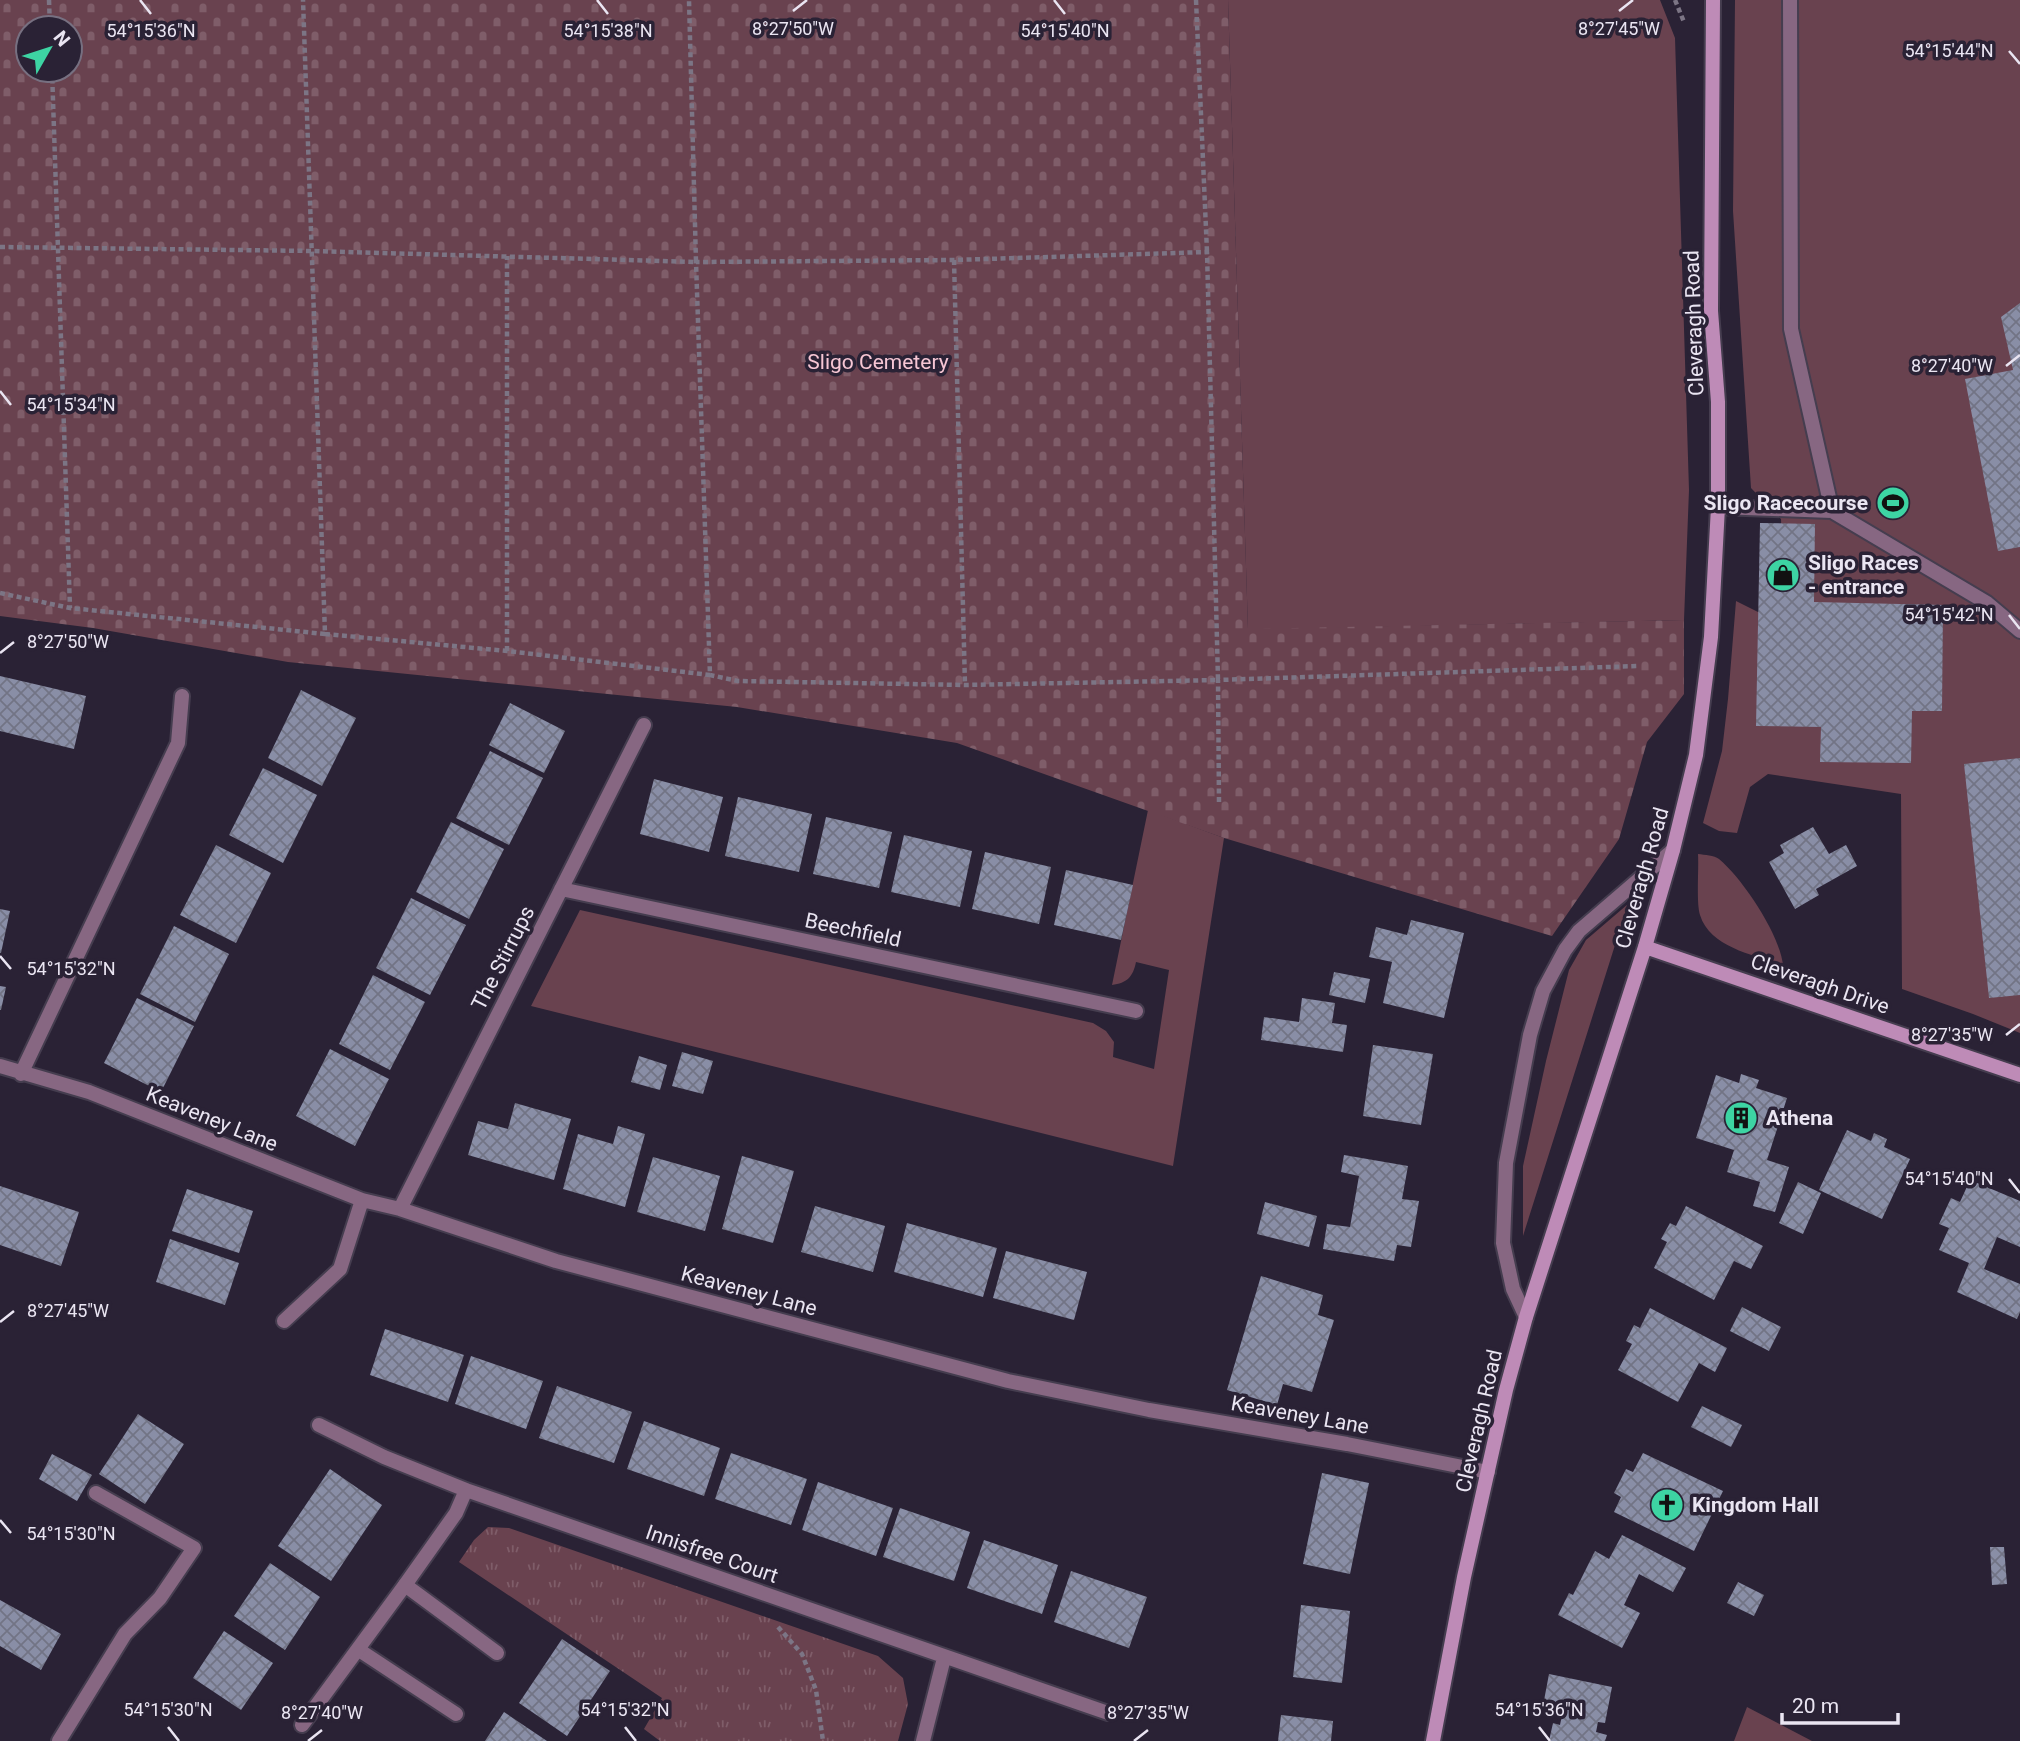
<svg xmlns="http://www.w3.org/2000/svg" width="2020" height="1741" viewBox="0 0 2020 1741" font-family="Roboto,sans-serif">
<style>
.grass{fill:#69424f}
.cemetery{fill:url(#cemetery-stones);fill-rule:evenodd}
.park{fill:url(#park-tufts)}
.building{fill:url(#building-cross-hatch)}
.lines{fill:none;stroke-linecap:round;stroke-linejoin:round}
.lane-casing{stroke:#453d4f;stroke-width:18}
.street-casing{stroke:#453d4f;stroke-width:18}
.secondary-casing{stroke:#453d4f;stroke-width:18}
.path{stroke:#7c7585;stroke-width:4.5;stroke-dasharray:5 3.5;stroke-linecap:butt}
.lane{stroke:#876782;stroke-width:14}
.street{stroke:#876782;stroke-width:14}
.secondary{stroke:#be8bb7;stroke-width:14}
.ticks{fill:none;stroke:#eae5f2;stroke-width:2.5}
.labels{text-anchor:middle;stroke-width:7;stroke-linejoin:round;paint-order:stroke}
.street-label{font-size:21px;fill:#eae5f2;stroke:#2a2235}
.park-label{font-size:21px;fill:#f6c6d4;stroke:#2a2235}
.poi-label{font-size:21px;font-weight:bold;fill:#eae5f2;stroke:#2a2235;text-anchor:start}
.ticks-label{font-size:18px;text-anchor:middle;fill:#eae5f2;stroke:#2a2235;stroke-width:7;stroke-linejoin:round;paint-order:stroke}
</style>
<defs>
<pattern id="cemetery-stones" width="16" height="16" patternUnits="userSpaceOnUse" patternTransform="scale(1.75)"><rect width="16" height="16" fill="#69424f"/><path d="M2 7V4a2 2 0 0 1 4 0v3zM10 15v-3a2 2 0 0 1 4 0v3z" fill="#7f5d69"/></pattern>
<pattern id="park-tufts" width="24" height="20" patternUnits="userSpaceOnUse" patternTransform="scale(1.75)"><rect width="24" height="20" fill="#69424f"/><path d="M3 7l-1-3M5 7V3M7 7l1-3M15 17l-1-3M17 17v-4M19 17l1-3" fill="none" stroke="#7f5d69"/></pattern>
<pattern id="building-cross-hatch" width="8" height="8" patternUnits="userSpaceOnUse" patternTransform="scale(1.75)"><rect width="8" height="8" fill="#898ea6"/><path d="M0 0l8 8M0 8l8-8" fill="none" stroke="#727485"/></pattern>
</defs>
<rect width="100%" height="100%" fill="#2a2235"/>
<path class="grass" d="M1228,0H1660L1675,38L1689,490L1684,620L1248,630Z
M1735,0H2020V1033L1973,1014L1902,989L1901,794L1768,774L1750,787L1737,833L1719,831L1703,823L1722,751L1728,699L1736,601L1758,612L1784,605L1781,519L1751,488L1733,211Z
M1148,810L1224,838L1173,1166L531,1006L580,910L1093,1023L1106,1031L1114,1042L1113,1057L1154,1069L1169,970L1136,962C1133,977 1127,983 1112,985Z
M1698,854C1705,855 1714,855 1719,859C1743,879 1780,935 1783,965C1755,955 1710,948 1700,915C1696,902 1699,869 1698,854Z
M1628,904L1523,1236V1166L1546,1061L1569,970L1586,940Z
M1747,1707L1812,1741H1734Z"/>
<path class="cemetery" d="M0,0H1228L1248,629L1684,620V694L1647,742L1619,839L1552,936L1224,838L957,743L737,707L288,662L93,628L0,616ZM28,28H70V70H28Z"/>
<path class="park" d="M488,1527L509,1528L878,1656L903,1678L908,1704L898,1741H660L644,1729L662,1698L459,1562L474,1540Z"/>
<path class="building" d="M2020,303V547L1998,551L1965,379L2013,370L2001,317Z
M1760,523L1815,524L1814,602L1943,605L1942,711H1912L1911,763L1820,762L1821,727L1756,726Z
M0,676L86,696L74,749L0,731Z
M301,690L356,718L322,786L268,758Z
M510,703L565,731L544,773L489,745Z
M490,751L543,778L509,845L456,818Z
M2020,758V995L1989,998L1964,764Z
M263,768L317,795L283,863L229,835Z
M654,779L723,797L709,852L640,834Z
M738,797L812,814L799,872L725,856Z
M826,817L892,832L879,888L813,874Z
M451,822L504,849L469,919L416,892Z
M1813,827L1829,854L1846,845L1857,866L1816,889L1819,895L1795,909L1769,862L1784,853L1780,845Z
M904,835L972,851L960,907L891,892Z
M216,845L271,873L236,943L180,915Z
M985,852L1051,867L1039,924L972,909Z
M1066,870L1133,885L1121,940L1054,925Z
M411,898L466,925L430,995L376,968Z
M0,909L10,911L1,953H0Z
M1411,920L1464,933L1444,1018L1383,1003L1392,962L1369,957L1376,927L1407,935Z
M174,926L229,954L195,1022L140,994Z
M1334,972L1370,979L1365,1003L1329,995Z
M373,975L425,1002L390,1070L339,1044Z
M0,986L6,987L1,1010H0Z
M137,998L194,1026L161,1092L104,1063Z
M1302,998L1335,1003L1332,1023L1347,1025L1343,1052L1261,1040L1264,1017L1299,1022Z
M1373,1045L1433,1054L1421,1125L1363,1116Z
M330,1049L389,1079L355,1146L296,1116Z
M682,1052L713,1061L703,1094L672,1086Z
M639,1056L667,1065L660,1090L631,1082Z
M1741,1074L1759,1080L1756,1088L1787,1098L1767,1160L1789,1167L1775,1212L1753,1206L1760,1182L1727,1172L1734,1150L1696,1138L1716,1075L1739,1083Z
M515,1103L571,1119L554,1180L468,1155L478,1121L508,1129Z
M618,1126L645,1134L625,1207L563,1189L578,1134L613,1144Z
M1847,1130L1871,1141L1874,1133L1887,1139L1884,1147L1910,1159L1882,1219L1819,1190Z
M1344,1155L1408,1166L1402,1199L1419,1201L1411,1247L1397,1245L1394,1261L1323,1249L1327,1224L1350,1227L1359,1176L1341,1172Z
M742,1156L794,1171L773,1243L722,1229Z
M653,1157L720,1176L705,1231L637,1212Z
M1970,1180L2020,1201V1247L1997,1237L1984,1269L2020,1284V1312L2017,1319L1957,1292L1969,1263L1939,1250L1949,1228L1939,1224L1951,1198L1960,1202Z
M1798,1182L1821,1193L1803,1234L1779,1223Z
M0,1186L79,1212L61,1266L0,1245Z
M187,1189L253,1211L239,1253L172,1231Z
M1265,1202L1317,1216L1309,1247L1257,1234Z
M815,1206L885,1226L873,1272L801,1252Z
M1686,1206L1763,1246L1751,1269L1734,1261L1714,1300L1654,1268L1667,1242L1661,1239L1670,1223L1676,1226Z
M907,1223L997,1248L983,1297L894,1272Z
M170,1239L239,1263L225,1305L156,1282Z
M1006,1251L1087,1272L1074,1320L993,1298Z
M1261,1276L1323,1295L1318,1315L1334,1320L1312,1392L1283,1384L1277,1405L1227,1390Z
M1742,1307L1781,1327L1769,1351L1730,1331Z
M1650,1308L1727,1348L1715,1372L1699,1363L1678,1402L1618,1370L1632,1344L1626,1341L1634,1325L1640,1328Z
M385,1329L464,1355L448,1402L370,1375Z
M471,1356L543,1381L526,1429L455,1404Z
M557,1386L632,1412L614,1463L539,1438Z
M1702,1406L1742,1425L1731,1447L1691,1427Z
M138,1414L184,1444L145,1504L99,1474Z
M644,1421L720,1448L704,1496L627,1469Z
M731,1453L807,1479L791,1525L715,1499Z
M1643,1453L1723,1491L1694,1551L1614,1512L1621,1497L1614,1493L1626,1469L1633,1472Z
M52,1454L92,1475L77,1501L39,1479Z
M330,1469L382,1505L331,1581L278,1546Z
M1322,1473L1369,1483L1350,1574L1303,1564Z
M818,1482L893,1508L876,1556L802,1530Z
M900,1508L970,1532L954,1581L883,1557Z
M1622,1535L1686,1568L1673,1592L1639,1574L1624,1605L1640,1613L1622,1648L1558,1615L1569,1593L1573,1595L1595,1551L1609,1559Z
M984,1540L1058,1565L1042,1614L967,1588Z
M1990,1547H2004L2007,1584L1992,1585Z
M270,1563L320,1597L285,1650L234,1616Z
M1071,1571L1147,1597L1129,1648L1054,1622Z
M1738,1582L1764,1595L1754,1616L1727,1603Z
M0,1600L61,1634L41,1670L0,1646Z
M1301,1605L1350,1611L1342,1683L1293,1677Z
M224,1631L273,1663L241,1710L193,1678Z
M562,1639L610,1671L567,1736L519,1703Z
M1549,1674L1612,1687L1605,1723L1598,1722L1596,1732L1607,1735L1605,1741H1549L1553,1723L1560,1725L1562,1715L1542,1711Z
M504,1712L547,1741H485Z
M1281,1715L1333,1721L1331,1741H1278Z"/>
<g class="lines">
<defs>
<path id="lane" d="M1790,0L1791,329L1832,511
M1718,507L1832,511L1987,603L2020,631
M405,1585L497,1653
M359,1650L456,1714
M59,1741L125,1634L160,1598L194,1548L96,1493"/>
<path id="street" d="M561,889L1136,1011
M0,1066L89,1092L362,1200L400,1209L556,1261L1008,1381L1149,1410L1347,1444L1488,1472
M21,1074L178,743L182,696
M400,1209L644,725
M1526,1317L1513,1289L1503,1243L1506,1163L1530,1035L1543,991L1565,950L1579,931L1673,850
M284,1321L340,1269L362,1200
M319,1425L384,1457L466,1490L1108,1713
M302,1725L405,1585L456,1513L466,1490
M923,1741L944,1658"/>
<path id="secondary" d="M1645,947L2020,1075
M1433,1741L1464,1577L1506,1390L1526,1317L1645,947L1673,850L1696,755L1711,637L1718,507V402L1711,311L1713,0"/>
</defs>
<use href="#lane" class="lane-casing"/>
<use href="#street" class="street-casing"/>
<use href="#secondary" class="secondary-casing"/>
<path class="path" d="M49,0L50,28
M1196,0L1207,252
M1675,0L1684,22
M52,70L70,608
M0,247L313,251L696,262L689,0
M954,260L965,685
M0,593L70,608L325,634L303,0
M325,634L507,651L710,675L696,262L954,260L1207,252L1218,680L965,685L738,681L710,675
M507,651V256
M1219,802L1218,680L1638,666
M778,1627L802,1654L816,1690L823,1741"/>
<use href="#lane" class="lane"/>
<use href="#street" class="street"/>
<use href="#secondary" class="secondary"/>
</g>
<path class="ticks" d="M140,0L151,14M597,0L608,14M1054,0L1065,14M793,11L807,0M1619,11L1633,0M2009,51L2020,64M2006,366L2020,355M0,391L11,405M2009,615L2020,629M0,653L14,642M0,956L11,969M2006,1035L2020,1024M2009,1179L2020,1193M0,1322L14,1311M0,1520L11,1533M168,1727L179,1741M625,1727L636,1741M1539,1727L1550,1741M308,1741L322,1730M1134,1741L1148,1730"/>
<defs>
<symbol id="stadium-disc" viewBox="-11 -11 22 22"><circle r="9.5" fill="#3dd4a3" stroke="#2a2235"/><path d="M0-5a6.5 5 0 1 0 0 10a6.5 5 0 1 0 0-10ZM-3.5-1.8h7v3.6h-7Z" fill="#111"/></symbol>
<symbol id="shop-disc" viewBox="-11 -11 22 22"><circle r="9.5" fill="#3dd4a3" stroke="#2a2235"/><path d="M-5-2.5h2.3a2.7 3.5 0 0 1 5.4 0H5L5.5 6h-11ZM-1.5-2.5h3a1.5 2.3 0 0 0-3 0Z" fill="#111"/></symbol>
<symbol id="building-disc" viewBox="-11 -11 22 22"><circle r="9.5" fill="#3dd4a3" stroke="#2a2235"/><path d="M-4-6H4V6H1V3H-1V6H-4ZM-2.5-4.3h1.7v1.8h-1.7ZM.8-4.3h1.7v1.8H.8ZM-2.5-1h1.7V.8h-1.7ZM.8-1h1.7V.8H.8Z" fill="#111"/></symbol>
<symbol id="church-disc" viewBox="-11 -11 22 22"><circle r="9.5" fill="#3dd4a3" stroke="#2a2235"/><path d="M-1.2-6h2.4v3.5h3.3v2.4h-3.3V6h-2.4V-.1h-3.3v-2.4h3.3Z" fill="#111"/></symbol>
</defs>
<g fill-rule="evenodd">
<use href="#stadium-disc" x="1874" y="484" width="38" height="38"/>
<use href="#shop-disc" x="1764" y="556" width="38" height="38"/>
<use href="#building-disc" x="1722" y="1099" width="38" height="38"/>
<use href="#church-disc" x="1648" y="1486" width="38" height="38"/>
</g>
<g class="labels">
<g class="street-label">
<text transform="translate(1694 323) rotate(-92)" y="7">Cleveragh Road</text>
<text transform="translate(1642 878) rotate(-74)" y="7">Cleveragh Road</text>
<text transform="translate(853 930) rotate(12)" y="7">Beechfield</text>
<text transform="translate(503 958) rotate(-63)" y="7">The Stirrups</text>
<text transform="translate(1820 984) rotate(19)" y="7">Cleveragh Drive</text>
<text transform="translate(212 1119) rotate(22)" y="7">Keaveney Lane</text>
<text transform="translate(749 1291) rotate(15)" y="7">Keaveney Lane</text>
<text transform="translate(1300 1415) rotate(10)" y="7">Keaveney Lane</text>
<text transform="translate(1479 1421) rotate(-77)" y="7">Cleveragh Road</text>
<text transform="translate(712 1554) rotate(19)" y="7">Innisfree Court</text>
</g>
<g class="park-label">
<text x="878" y="369">Sligo Cemetery</text>
</g>
<g class="poi-label">
<text x="1868" y="510" text-anchor="end">Sligo Racecourse</text>
<text x="1808" y="570">Sligo Races<tspan x="1808" dy="24">- entrance</tspan></text>
<text x="1766" y="1125">Athena</text>
<text x="1692" y="1512">Kingdom Hall</text>
</g>
</g>
<g class="ticks-label">
<text x="793" y="35">8°27'50"W</text>
<text x="1619" y="35">8°27'45"W</text>
<text x="151" y="37">54°15'36"N</text>
<text x="608" y="37">54°15'38"N</text>
<text x="1065" y="37">54°15'40"N</text>
<text x="1949" y="57">54°15'44"N</text>
<text x="1952" y="372">8°27'40"W</text>
<text x="71" y="411">54°15'34"N</text>
<text x="1949" y="621">54°15'42"N</text>
<text x="68" y="648">8°27'50"W</text>
<text x="71" y="975">54°15'32"N</text>
<text x="1952" y="1041">8°27'35"W</text>
<text x="1949" y="1185">54°15'40"N</text>
<text x="68" y="1317">8°27'45"W</text>
<text x="71" y="1540">54°15'30"N</text>
<text x="168" y="1716">54°15'30"N</text>
<text x="625" y="1716">54°15'32"N</text>
<text x="1539" y="1716">54°15'36"N</text>
<text x="322" y="1719">8°27'40"W</text>
<text x="1148" y="1719">8°27'35"W</text>
</g>
<g transform="translate(49 49) rotate(51)"><circle r="33" fill="#2a2235" stroke="#777081" stroke-width="2"/>
<path d="M0-5L12 26L0 18L-12 26Z" fill="#3dd4a3"/>
<text y="-10" font-size="19" font-weight="bold" text-anchor="middle" fill="#eae5f2">N</text>
</g>
<path d="M1782 1713v10h116v-10" fill="none" stroke="#eae5f2" stroke-width="3.5"/>
<text x="1792" y="1713" font-size="21" fill="#eae5f2" stroke="#2a2235" stroke-width="5" paint-order="stroke">20 m</text>
</svg>
